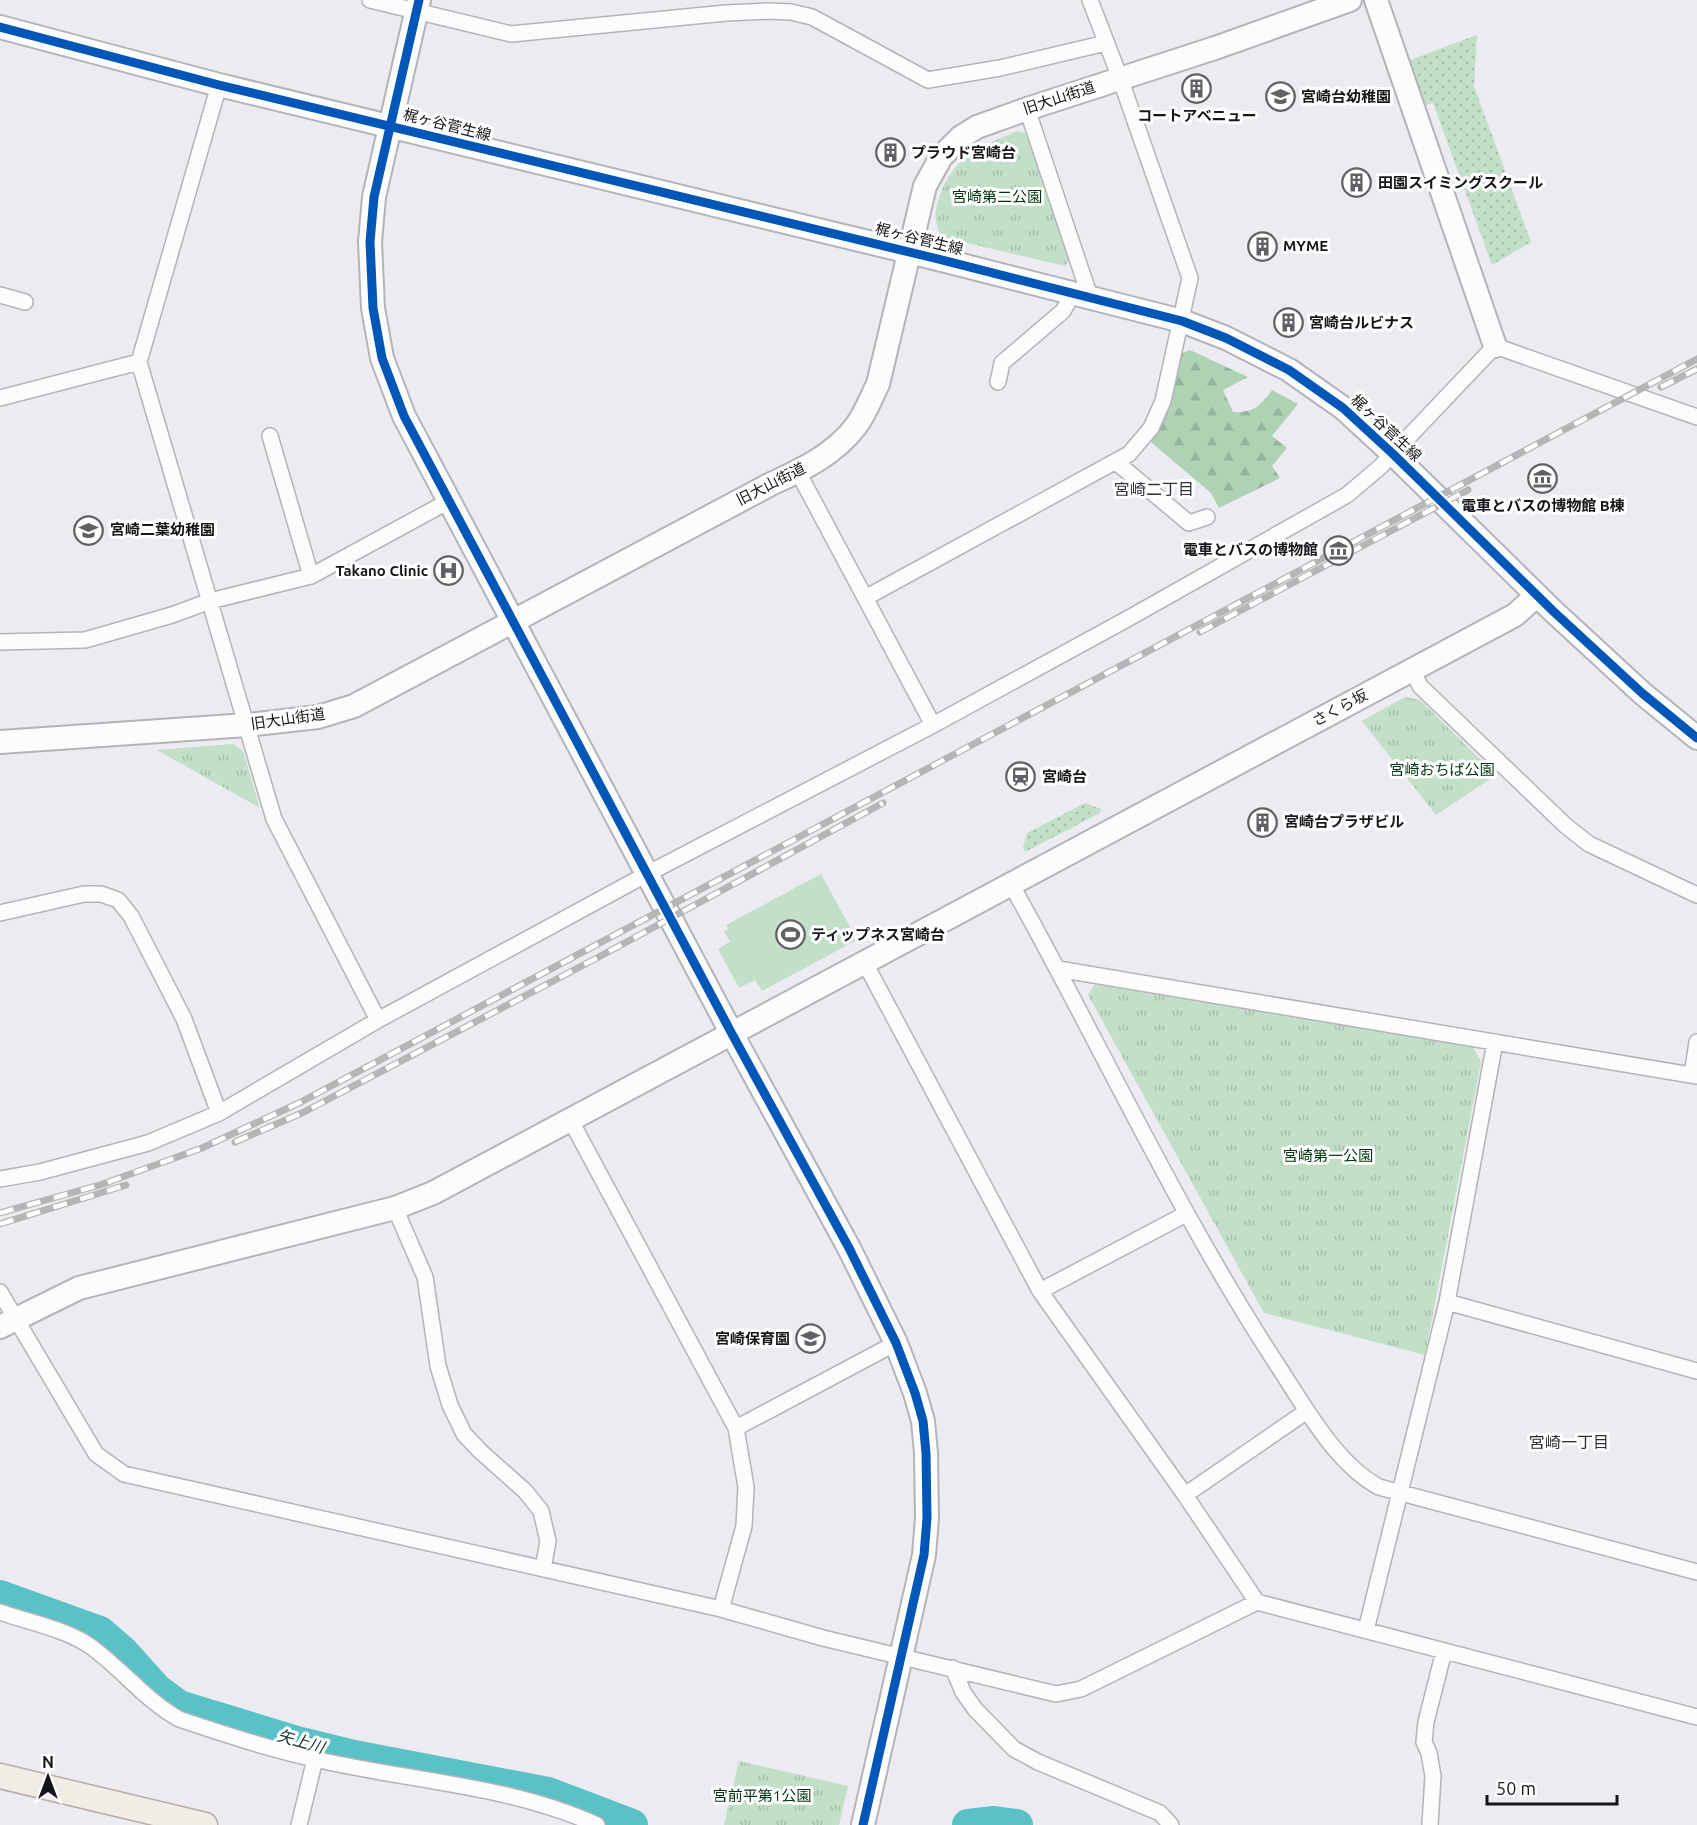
<svg xmlns="http://www.w3.org/2000/svg" width="1697" height="1825" viewBox="0 0 1697 1825" font-family="Ubuntu,'Noto Sans JP',sans-serif">
<style>
.grass{fill:url(#grass-dots)}
.forest{fill:url(#forest-firs)}
.park{fill:url(#park-tufts)}
.pitch{fill:#c2dfc7}
.lines{fill:none;stroke-linecap:round;stroke-linejoin:round}
.river{stroke:#59c2c7;stroke-width:32}
.street-casing{stroke:#b4b3b8;stroke-width:18}
.secondary-casing{stroke:#b4b3b8;stroke-width:26}
.primary-casing{stroke:#b7ada6;stroke-width:27}
.street{stroke:#fcfcfd;stroke-width:15}
.secondary{stroke:#fcfcfd;stroke-width:22}
.primary{stroke:#f2ece7;stroke-width:24}
.rail-casing{stroke:#b6b5b6;stroke-width:7}
.rail{stroke:#fff;stroke-width:4.5;stroke-dasharray:14;stroke-linecap:butt}
.cycleway-casing{stroke:#fff;stroke-width:13}
.cycleway{stroke:#0057b8;stroke-width:9}
.labels{text-anchor:middle;stroke-width:6;stroke-linejoin:round;paint-order:stroke}
.poi-label{font-size:15px;font-weight:bold;fill:#171519;stroke:#fff;text-anchor:start}
.street-label{font-size:15px;fill:#171519;stroke:#fff}
.park-label{font-size:15px;fill:#00340c;stroke:#fff}
.neighbourhood-label{font-size:16px;fill:#302d36;stroke:#fff}
.water-label{font-size:16px;font-style:italic;fill:#1a3131;stroke:#fff}
</style>
<defs>
<pattern id="grass-dots" width="8" height="8" patternUnits="userSpaceOnUse" patternTransform="scale(1.5)"><rect width="8" height="8" fill="#c2dfc7"/><path d="M2 2h.1M6 6h.1" fill="none" stroke="#a6beaa" stroke-width="1.8" stroke-linecap="round"/></pattern>
<pattern id="forest-firs" width="22" height="20" patternUnits="userSpaceOnUse" patternTransform="scale(1.5)"><rect width="22" height="20" fill="#aed3b4"/><path d="M5 1l3.5 6h-7zM16 11l3.5 6h-7z" fill="#95b49a"/></pattern>
<pattern id="park-tufts" width="24" height="20" patternUnits="userSpaceOnUse" patternTransform="scale(1.5)"><rect width="24" height="20" fill="#c2dfc7"/><path d="M3 7l-1-3M5 7V3M7 7l1-3M15 17l-1-3M17 17v-4M19 17l1-3" fill="none" stroke="#a6beaa"/></pattern>
</defs>
<rect width="100%" height="100%" fill="#ecebf1"/>
<path class="grass" d="M1477,35L1474,86L1531,242L1492,265L1433,103L1420,107L1405,62Z
M1085,803L1101,809L1100,813L1025,852L1023,848L1027,833Z"/>
<path class="forest" d="M1190,350L1248,377L1223,390L1233,412C1253,413 1261,406 1272,390L1298,404L1272,436L1287,448L1272,466L1280,478L1219,508L1211,493L1151,442L1158,430L1178,355Z"/>
<path class="park" d="M1017,131L1029,134L1070,259L1065,266L942,237C933,220 934,211 941,193C955,155 982,146 1017,131Z
M1405,697L1420,700L1496,775L1436,815L1362,721Z
M233,744L243,751L260,808L157,750Z
M1095,984L1473,1047L1481,1062L1425,1355L1264,1313L1088,995Z
M739,1761L848,1786L839,1825H724Z"/>
<path class="pitch" d="M821,874L857,940L762,991L755,980L739,988L718,949L730,942L724,931L728,929L726,925Z"/>
<g class="lines">
<path class="river" d="M0,1596L100,1632L122,1651L157,1690L179,1706L297,1742L354,1756L548,1793L632,1825
M968,1825L994,1822L1017,1825"/>
<defs>
<path id="street" d="M370,0L511,34L726,13L768,11L791,12L812,17L928,80L1000,68L1106,43
M1027,109L1091,300
M0,295L25,302
M139,362L274,819L378,1020
M998,382L1002,363L1063,311L1072,295
M0,398L139,362L219,85
M270,436L311,576
M1116,462L1189,523L1207,517
M798,472L933,725
M865,598L1129,454L1151,428L1163,401L1190,278L1120,78L1090,0
M0,642L85,640L172,615L210,601L311,576L449,501
M1412,670L1420,686L1566,826L1589,844L1697,895
M1011,884C1101,1045 1177,1212 1278,1366C1305,1407 1335,1463 1379,1487L1697,1572
M0,913L84,894H101L118,900L131,916L184,1019L219,1113
M865,963L1040,1291L1185,1495L1257,1602L1697,1717
M1058,969L1697,1076
M1692,1075L1697,1042
M571,1121L736,1428L746,1487L744,1526L721,1609
M0,1179L40,1172L148,1143L219,1113L378,1020L647,874L933,725L1129,618L1347,495L1380,467L1495,346L1697,417
M395,1208L425,1277L438,1366L450,1405L464,1434L480,1451L525,1491L541,1511L548,1541L543,1569
M1040,1291L1186,1214
M0,1292L96,1454L124,1474L721,1609L823,1638L1056,1694L1081,1689L1257,1602
M1447,1302L1697,1371
M736,1428L896,1343
M1185,1495L1307,1411
M0,1612C28,1622 66,1629 90,1646C122,1669 145,1700 179,1719C224,1734 269,1749 315,1759C408,1781 510,1785 597,1825
M1366,1630L1447,1302L1495,1042
M953,1668L963,1692L975,1709L1014,1749L1038,1762L1160,1813L1171,1825
M299,1825L315,1759
M1430,1825L1433,1776L1429,1753L1424,1742L1426,1722L1444,1651"/>
<path id="secondary" d="M419,0L374,197L370,242L373,308L382,358L404,416L732,1034L849,1248L896,1343L915,1393L923,1421L926,1453L927,1518L924,1555L863,1825
M1376,0L1495,346
M0,27L219,85L934,258L1182,321L1226,338L1289,370L1343,408L1393,454L1553,611L1642,693L1697,738
M0,742L247,725L318,717L354,706L771,484C802,470 835,454 856,426C865,414 871,398 878,384L925,186L941,157L961,137L977,127L1027,109L1215,48L1350,0
M0,1327L79,1288L395,1208L433,1193L1515,615L1537,595"/>
<path id="primary" d="M0,1776L205,1825"/>
</defs>
<use href="#street" class="street-casing"/>
<use href="#secondary" class="secondary-casing"/>
<use href="#primary" class="primary-casing"/>
<use href="#street" class="street"/>
<use href="#secondary" class="secondary"/>
<use href="#primary" class="primary"/>
<defs>
<path id="rail" d="M1661,387L1697,369
M1200,632L1468,490
M235,1142L304,1112L595,959L883,803
M0,1213L103,1184L202,1148L301,1102L1697,359
M0,1224L126,1185"/>
</defs>
<use href="#rail" class="rail-casing"/>
<use href="#rail" class="rail"/>
<defs>
<path id="cycleway" d="M419,0L374,197L370,242L373,308L382,358L404,416L732,1034L849,1248L896,1343L915,1393L923,1421L926,1453L927,1518L924,1555L863,1825
M0,27L219,85L934,258L1182,321L1226,338L1289,370L1343,408L1393,454L1553,611L1642,693L1697,738"/>
</defs>
<use href="#cycleway" class="cycleway-casing"/>
<use href="#cycleway" class="cycleway"/>
</g>
<defs>
<symbol id="building-ring" viewBox="-11 -11 22 22"><circle r="9.5" fill="#fff" stroke="#626065" stroke-width="1.5"/><path d="M-4-6H4V6H1V3H-1V6H-4ZM-2.5-4.3h1.7v1.8h-1.7ZM.8-4.3h1.7v1.8H.8ZM-2.5-1h1.7V.8h-1.7ZM.8-1h1.7V.8H.8Z" fill="#626065"/></symbol>
<symbol id="school-ring" viewBox="-11 -11 22 22"><circle r="9.5" fill="#fff" stroke="#626065" stroke-width="1.5"/><path d="M0-5L7-2L0 1L-7-2ZM-4 1L0 2.5L4 1V4Q0 6-4 4Z" fill="#626065"/></symbol>
<symbol id="museum-ring" viewBox="-11 -11 22 22"><circle r="9.5" fill="#fff" stroke="#626065" stroke-width="1.5"/><path d="M0-6L6-3V-2H-6V-3ZM-5-1h2V3h-2ZM-1-1h2V3h-2ZM3-1h2V3H3ZM-6 4H6V6H-6Z" fill="#626065"/></symbol>
<symbol id="hospital-ring" viewBox="-11 -11 22 22"><circle r="9.5" fill="#fff" stroke="#626065" stroke-width="1.5"/><path d="M-5-5h3v3.5h4V-5h3V5h-3V1.5h-4V5h-3Z" fill="#626065"/></symbol>
<symbol id="station-ring" viewBox="-11 -11 22 22"><circle r="9.5" fill="#fff" stroke="#626065" stroke-width="1.5"/><path d="M-3-6H3Q5-6 5-4V2Q5 4 3 4L4.5 6H3L1.5 4h-3L-3 6H-4.5L-3 4Q-5 4-5 2V-4Q-5-6-3-6ZM-3.5-4v3h7v-3ZM-3.5 1v1.5H-2V1ZM2 1v1.5H3.5V1Z" fill="#626065"/></symbol>
<symbol id="stadium-ring" viewBox="-11 -11 22 22"><circle r="9.5" fill="#fff" stroke="#626065" stroke-width="1.5"/><path d="M0-5a6.5 5 0 1 0 0 10a6.5 5 0 1 0 0-10ZM-3.5-1.8h7v3.6h-7Z" fill="#626065"/></symbol>
</defs>
<g fill-rule="evenodd">
<use href="#building-ring" x="1180" y="72" width="33" height="33"/>
<use href="#school-ring" x="1264" y="80" width="33" height="33"/>
<use href="#building-ring" x="874" y="136" width="33" height="33"/>
<use href="#building-ring" x="1340" y="166" width="33" height="33"/>
<use href="#building-ring" x="1246" y="230" width="33" height="33"/>
<use href="#building-ring" x="1272" y="306" width="33" height="33"/>
<use href="#museum-ring" x="1526" y="462" width="33" height="33"/>
<use href="#school-ring" x="72" y="514" width="33" height="33"/>
<use href="#museum-ring" x="1322" y="534" width="33" height="33"/>
<use href="#hospital-ring" x="432" y="554" width="33" height="33"/>
<use href="#station-ring" x="1004" y="760" width="33" height="33"/>
<use href="#building-ring" x="1246" y="806" width="33" height="33"/>
<use href="#stadium-ring" x="774" y="918" width="33" height="33"/>
<use href="#school-ring" x="794" y="1322" width="33" height="33"/>
</g>
<g class="labels">
<g class="poi-label">
<text x="1301" y="102">宮崎台幼稚園</text>
<text x="1197" y="121" text-anchor="middle">コートアベニュー</text>
<text x="911" y="158">プラウド宮崎台</text>
<text x="1378" y="188">田園スイミングスクール</text>
<text x="1283" y="251">MYME</text>
<text x="1309" y="328">宮崎台ルビナス</text>
<text x="1543" y="511" text-anchor="middle">電車とバスの博物館 B棟</text>
<text x="110" y="535">宮崎二葉幼稚園</text>
<text x="1318" y="555" text-anchor="end">電車とバスの博物館</text>
<text x="428" y="576" text-anchor="end">Takano Clinic</text>
<text x="1042" y="782">宮崎台</text>
<text x="1284" y="827">宮崎台プラザビル</text>
<text x="811" y="940">ティップネス宮崎台</text>
<text x="790" y="1344" text-anchor="end">宮崎保育園</text>
</g>
<g class="street-label">
<text transform="translate(1059 98) rotate(-18)" y="5">旧大山街道</text>
<text transform="translate(447 125) rotate(14)" y="5">梶ヶ谷菅生線</text>
<text transform="translate(919 239) rotate(14)" y="5">梶ヶ谷菅生線</text>
<text transform="translate(1386 428) rotate(43)" y="5">梶ヶ谷菅生線</text>
<text transform="translate(771 484) rotate(-27)" y="5">旧大山街道</text>
<text transform="translate(1340 708) rotate(-28)" y="5">さくら坂</text>
<text transform="translate(288 719) rotate(-8)" y="5">旧大山街道</text>
</g>
<g class="park-label">
<text x="997" y="202">宮崎第二公園</text>
<text x="1442" y="775">宮崎おちば公園</text>
<text x="1328" y="1161">宮崎第一公園</text>
<text x="762" y="1801">宮前平第1公園</text>
</g>
<g class="neighbourhood-label">
<text x="1154" y="495">宮崎二丁目</text>
<text x="1569" y="1448">宮崎一丁目</text>
</g>
<g class="water-label">
<text transform="translate(301 1741) rotate(16)" y="6">矢上川</text>
</g>
</g>
<g transform="translate(48 1777)" stroke="#ffffff" stroke-width="4.5" paint-order="stroke">
<path d="M0-4.5L10 22L0 15L-10 22Z" fill="#171519"/>
<text y="-9" font-size="16" font-weight="bold" text-anchor="middle" fill="#171519">N</text>
</g>
<path d="M1487 1795v9h130v-9" fill="none" stroke="#171519" stroke-width="3"/>
<text x="1496" y="1795" font-size="18" fill="#171519" stroke="#ffffff" stroke-width="4.5" paint-order="stroke">50 m</text>
</svg>
